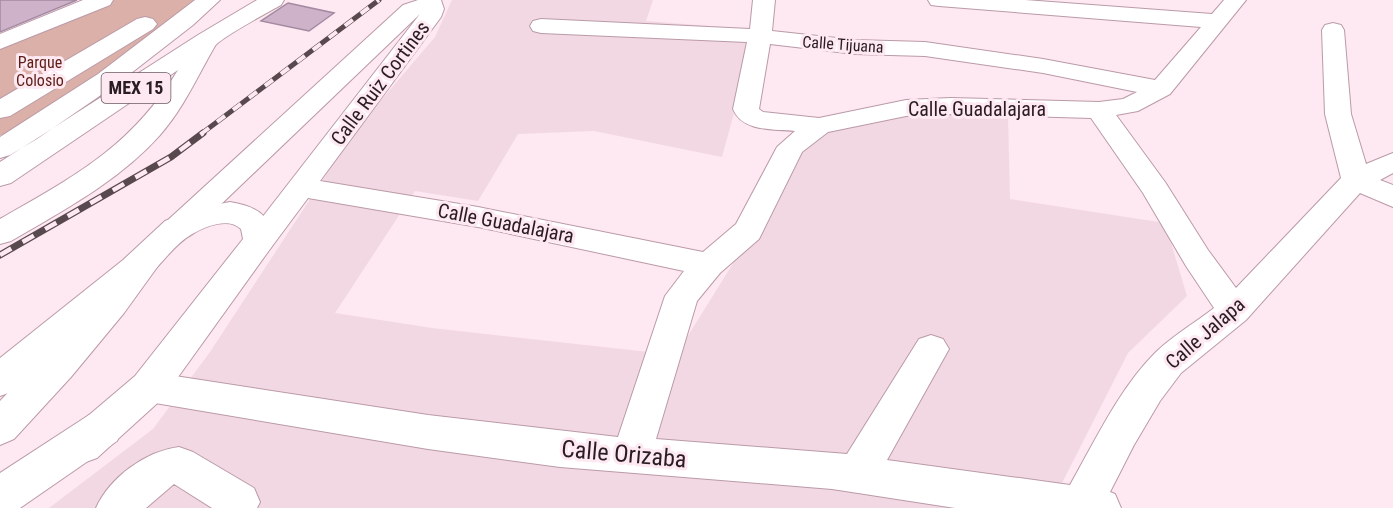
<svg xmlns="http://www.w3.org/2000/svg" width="1393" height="508" viewBox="0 0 1393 508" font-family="'Roboto Condensed',sans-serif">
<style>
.built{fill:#f2d8e3}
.green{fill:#dab0a8}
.building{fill:#cdb2ca;stroke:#a38aa0;stroke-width:1.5}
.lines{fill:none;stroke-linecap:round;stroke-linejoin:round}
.minor-casing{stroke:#bb9aa8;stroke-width:2}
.major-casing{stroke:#bb9aa8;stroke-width:2}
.highway-casing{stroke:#bb9aa8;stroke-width:2}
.minor{fill:#fff;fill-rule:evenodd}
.major{fill:#fff;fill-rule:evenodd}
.highway{fill:#fff;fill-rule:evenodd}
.rail-far1-casing{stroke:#58494f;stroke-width:5}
.rail-casing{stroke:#58494f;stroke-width:7}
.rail-far1{stroke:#fee8f1;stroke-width:4;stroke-dasharray:10;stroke-linecap:butt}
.rail{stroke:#fee8f1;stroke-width:4.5;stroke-dasharray:13;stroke-linecap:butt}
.labels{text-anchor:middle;stroke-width:6;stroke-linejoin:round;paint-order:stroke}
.far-street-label{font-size:16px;fill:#291c22;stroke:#fee8f1}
.far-park-label{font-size:16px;fill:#5c1e14;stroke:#fee8f1}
.shield{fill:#fee8f1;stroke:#695960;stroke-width:1.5}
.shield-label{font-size:18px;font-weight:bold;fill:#291c22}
.street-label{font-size:20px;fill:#291c22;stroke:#fee8f1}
.near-street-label{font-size:24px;fill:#291c22;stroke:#fee8f1}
</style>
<rect width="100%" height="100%" fill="#fee8f1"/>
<path class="built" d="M452,0H653L646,21L748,29L737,102L722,157L594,131L518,134L478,201L415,191L335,313L432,328L676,355L805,148L831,131L924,112L1008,117L1010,199L1165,223L1187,296L1128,353L1060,487L1084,508H49L153,429L210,352L354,132L435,37Z"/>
<path class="green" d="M108,0H194L27,133L0,135V47Z"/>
<path class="building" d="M0,0H77L0,32Z
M288,3L334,13L309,31L261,21Z"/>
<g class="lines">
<defs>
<path id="minor" d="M83,0H113L110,5L0,49V34Z
M418,0H441L444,9L441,17L320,181L478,207L703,252L736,224L777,147L795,131C774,129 742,132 733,109L747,42L541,33L533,31L530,26L533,21L541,19L750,29L753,0H775L772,31L855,40L925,42L1043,59L1155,80L1201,27L939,6L931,5L928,0H1025L1212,14L1224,0H1246L1170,94L1138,111L1116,115L1165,182L1208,250L1236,288L1341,178L1325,114L1322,30L1325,25L1333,23L1341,25L1344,30L1351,114L1366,164L1393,153V173L1380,180L1393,185V207L1360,193L1246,320L1181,373L1160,401L1134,445L1110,492L1115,494L1121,508H955L832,489L560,467L428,449L149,402L136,398L131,387L136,376L149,372L428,415L618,437L665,296L684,271L478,227L308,198L270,249L259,252L248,249L244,241L420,14L191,233L180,237L169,233L165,226L169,219L403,5ZM770,44L855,54L925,56L1043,73L1137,92L1123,99L1099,102L951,98L906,100L819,118L763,112L759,109ZM951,114L1091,118L1143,193L1186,266L1214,308C1195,323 1172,336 1155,353C1119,389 1095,441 1070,485L887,460L949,349L943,339L931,335L919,339L847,454L656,439L697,301L720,273L759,239L802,152L828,132L906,116Z
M179,447L193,452L254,488L260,502L257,508H212L174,484L146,508H96C110,477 146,451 179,447Z"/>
<path id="major" d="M230,202C255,206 270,214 275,241L270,249L163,398L97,458L83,463L69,458L63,445L69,432L135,376L243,239L241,229C229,217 206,226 194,233C175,243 163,263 147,277C104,317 59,354 14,391L0,396V358L123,260L165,221L193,209Z"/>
<path id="highway" d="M195,0H220L193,25L117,84L37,139L10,155L0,158V137L98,74Z
M257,0H284L281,5C270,11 219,39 215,46C198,75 184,108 160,135C119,181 64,210 11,241L0,244V219C75,176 131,147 178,70L11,183L0,186V162L198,35Z
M145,17L153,19L157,24L153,29L10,116L0,118V99L137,19Z
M146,247L158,251L163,259L124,313L71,377L14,439L0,445V401L63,335L134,251Z
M103,410L117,415L123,428L117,441L20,508H0V473L89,415Z"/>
</defs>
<use href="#minor" class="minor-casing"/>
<use href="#major" class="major-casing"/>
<use href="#highway" class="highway-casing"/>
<use href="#minor" class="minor"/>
<use href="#major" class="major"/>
<use href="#highway" class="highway"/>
<defs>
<path id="rail-far1" d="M201,134L379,0"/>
<path id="rail" d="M0,255L171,157L203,133"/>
</defs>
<use href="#rail-far1" class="rail-far1-casing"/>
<use href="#rail" class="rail-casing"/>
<use href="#rail-far1" class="rail-far1"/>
<use href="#rail" class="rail"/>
</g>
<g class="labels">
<g class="far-street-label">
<text transform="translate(843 44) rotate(4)" y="6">Calle Tijuana</text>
</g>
<g class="far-park-label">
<text x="40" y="68">Parque<tspan x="40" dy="18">Colosio</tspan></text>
</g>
<rect class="shield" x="101.5" y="73" width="69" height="30" rx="4.5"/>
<g class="shield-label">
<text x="136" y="94">MEX 15</text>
</g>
<g class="street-label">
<text transform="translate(380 83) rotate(-53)" y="7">Calle Ruiz Cortines</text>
<text x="977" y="116">Calle Guadalajara</text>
<text transform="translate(506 223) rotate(11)" y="7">Calle Guadalajara</text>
<text transform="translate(1205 333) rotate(-41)" y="7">Calle Jalapa</text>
</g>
<g class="near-street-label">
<text transform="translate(624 454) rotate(5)" y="8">Calle Orizaba</text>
</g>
</g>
</svg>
